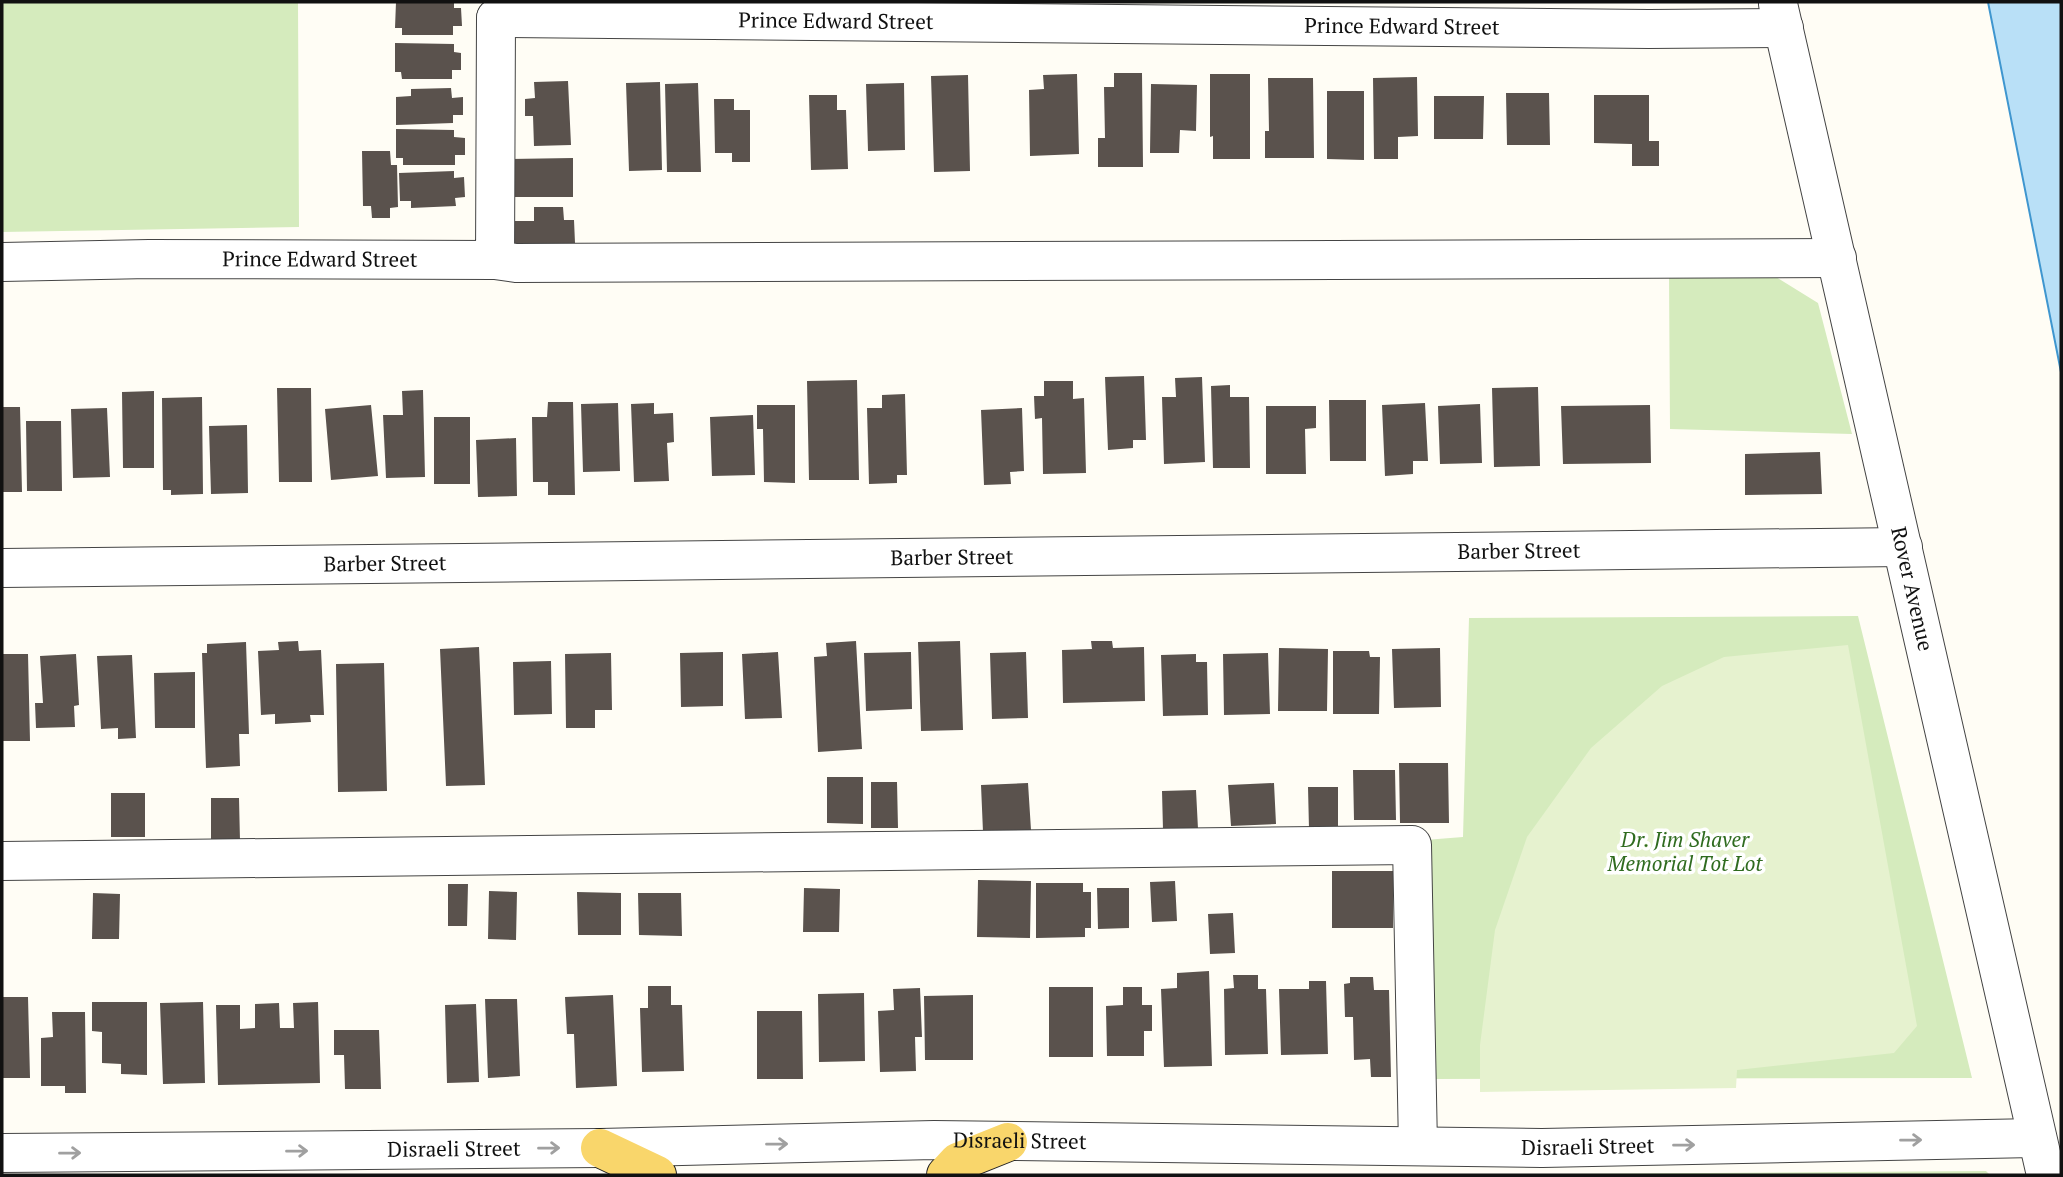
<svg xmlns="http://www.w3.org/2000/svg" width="2063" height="1177" viewBox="0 0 2063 1177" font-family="'PT Serif',serif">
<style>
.green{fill:#d5ebbd}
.pitch{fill:#e6f2cf}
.water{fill:#b9e0f7;stroke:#3f96cf;stroke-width:2}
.building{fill:#5a524d}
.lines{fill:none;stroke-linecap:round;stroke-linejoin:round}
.minor-casing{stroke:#444;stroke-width:40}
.major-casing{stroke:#222;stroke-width:40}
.minor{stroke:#fff;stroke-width:38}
.major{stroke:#f9d66b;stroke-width:38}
.oneway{stroke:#a0a0a0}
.labels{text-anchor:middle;stroke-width:7;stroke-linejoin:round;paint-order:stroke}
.street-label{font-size:21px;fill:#111;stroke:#fff}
.park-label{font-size:21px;font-style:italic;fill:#2f6b1f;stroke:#fff}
</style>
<rect width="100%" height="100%" fill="#fffdf5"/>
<path class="green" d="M2,2H298L299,227L2,232Z
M1669,274L1776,277L1818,303L1852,434L1670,429Z
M1858,616L1972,1078L1431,1079L1425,840L1463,837L1469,618Z
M1986,1171L1990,1175H1407Z"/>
<path class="pitch" d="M1848,645L1917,1026L1894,1053L1737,1070L1736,1088L1480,1092V1045L1495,930L1527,837L1591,748L1662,686L1724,657Z"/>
<path class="water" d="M1988,2H2061V372Z"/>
<path class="building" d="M396,2H454V8H461L462,26H453V35H402V28H395Z
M395,43L454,44V52L461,53V70H452V79H402L401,72H395Z
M1114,73H1142L1143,167H1098V138H1105L1104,87H1114Z
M1077,74L1079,154L1030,156L1029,90L1044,89L1043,75Z
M1210,74H1250V159H1213V136L1210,137Z
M968,75L970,171L934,172L931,76Z
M1417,77L1418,136L1398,137V159H1374L1373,78Z
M1268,78H1313L1314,158H1265V131H1269Z
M568,81L571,145L534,146L533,116H525V99L535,98L534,82Z
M660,82L662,170L629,171L626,83Z
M698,83L701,172H667L665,84Z
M904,83L905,150L868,151L866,84Z
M1151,84L1197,85L1196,131L1180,130L1179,153H1150Z
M451,88L452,98L463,97V115H453V123L396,125V97L411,96V89Z
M1327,91H1364V160L1327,159Z
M1506,93H1549L1550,145H1507Z
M809,95H837V110H846L848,169L811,170Z
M1594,95H1649V141H1659V166H1632V144L1594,143Z
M1434,96H1484L1483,139H1434Z
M714,99H734V110H750V162H732V153H715Z
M396,129L454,130V137L465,138V155H455V165H403V158H396Z
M362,151H390L391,165H397L398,207L390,208V218H372L371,206H363Z
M573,158V197H511L510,159Z
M454,171V178L464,177L465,197L455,198L456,206L411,208V201H400L399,173Z
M534,207H563L564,220H574L575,243L514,248L513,221H534Z
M1144,376L1146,440H1133V448L1108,450L1105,377Z
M1202,377L1205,462L1164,464L1162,397H1176L1175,378Z
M857,380L859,480H809L807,381Z
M1044,381H1073V399L1084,398L1086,473L1043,474L1042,418L1035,419L1034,396H1044Z
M1230,385V397H1249L1250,468H1213L1211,386Z
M1538,387L1540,466L1494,467L1492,388Z
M277,388H311L312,482H279Z
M423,390L425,477L386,478L383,415H403L402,391Z
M154,391V468H123L122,392Z
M905,394L907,475H897V483L869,484L867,408H882V395Z
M202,397L203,494L171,495V490H163L162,398Z
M1329,400H1366V461H1330Z
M548,402H573L575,495H548V482H533L532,417H547Z
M618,403L620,471L583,472L581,404Z
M654,403V414L673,413L674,442L667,443L669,481L634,482L631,404Z
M1425,403L1428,461H1413V474L1385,476L1382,405Z
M1480,404L1482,463L1440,464L1438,406Z
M371,405L378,476L331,480L325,409Z
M757,405H795V483L764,482L763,429H757Z
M1650,405L1651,463L1563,464L1561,406Z
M1266,406H1316V428L1305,429L1306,474H1266Z
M2,407H20L22,492H2Z
M107,408L110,477L73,478L71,409Z
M1022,408L1024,471L1010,472L1011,484L984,485L981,410Z
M753,415L755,475L712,476L710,417Z
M434,417H470V484H434Z
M26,421H61L62,491H27Z
M247,425L248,493L211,494L209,426Z
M516,438L517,496L478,497L476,440Z
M1820,452L1822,494L1745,495V454Z
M298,641L299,651L321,650L324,715H310L311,722L275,724V714L261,715L258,651L279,650L278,642Z
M856,641L862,749L818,752L814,657L827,656L826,643Z
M960,641L963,730L921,731L918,642Z
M1091,641H1112L1113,648L1144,647L1145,701L1063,703L1062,650L1092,649Z
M246,642L249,734H239L240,766L206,768L202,653H207V644Z
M479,647L485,785L446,786L440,649Z
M1279,648L1328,649L1327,711H1278Z
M1440,648L1441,707L1394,708L1392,649Z
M1333,651H1369L1370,657H1380L1379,714H1333Z
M723,652V706L681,707L680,653Z
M778,652L782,718L745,719L742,654Z
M911,652L912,709L866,711L864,653Z
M1026,652L1028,718L992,719L990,653Z
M611,653L612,710H595V728H566L565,654Z
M1268,653L1270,714L1224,715L1223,654Z
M2,654H28L30,741H2Z
M76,654L79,705L74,706L75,727L36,728L35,703H43L40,656Z
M1196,654V662H1207L1208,715L1163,716L1161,655Z
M132,655L136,738L118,739V728L101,729L97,656Z
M551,661L552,714L514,715L513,662Z
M384,663L387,791L338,792L336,664Z
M195,672V728H155L154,673Z
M1399,763H1448L1449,823H1400Z
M1353,770H1395L1396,820H1354Z
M827,777H863V824L827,823Z
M871,782H897L898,828H871Z
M1028,783L1031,830L983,832L981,785Z
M1274,783L1276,824L1231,826L1228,785Z
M1308,787H1338V829H1309Z
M1196,790L1198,829L1163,830L1162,791Z
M111,793H145V837H111Z
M211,798H239L240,841H211Z
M1332,871H1393V928H1332Z
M978,880L1031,881L1030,938L977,937Z
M1175,881L1177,921L1152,922L1150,882Z
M1036,883H1083V892H1091V928H1085V937L1036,938Z
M448,884H468L467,926H448Z
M804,888L840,889L839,932H803Z
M1097,888H1129V928L1098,929Z
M489,891L517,892L516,940L488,939Z
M577,892L621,893V935H578Z
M93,893L120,894L119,939H92Z
M638,893H681L682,936L639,935Z
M1233,913L1235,953L1210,954L1208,914Z
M1209,971L1212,1066L1164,1067L1161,989L1177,988V973Z
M1233,975H1258V989H1266L1268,1054L1225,1055L1224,989L1234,988Z
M1350,977H1373L1374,990H1389L1391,1077H1371L1370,1059L1354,1060L1353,1017H1345L1344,984L1350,983Z
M1309,981H1326L1328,1054L1281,1055L1279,989H1309Z
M648,986H671V1005H682L684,1071L642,1072L640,1008H648Z
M1049,987H1093V1057H1049Z
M1123,987H1142V1005H1152V1031H1144V1056H1107L1106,1006L1123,1005Z
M920,988L922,1037H915L916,1071L880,1072L878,1011L894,1010L893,989Z
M864,993L865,1061L819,1062L818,994Z
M613,995L617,1086L576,1088L574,1034H567L565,997Z
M973,995V1060H925L924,996Z
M2,997H28L30,1078H2Z
M485,999H517L520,1076L488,1078Z
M92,1002H147V1075L121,1074V1064L102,1063V1032L92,1031Z
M203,1002L205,1083L163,1084L160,1003Z
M318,1002L320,1083L218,1085L216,1005H240V1029L255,1028V1004L279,1003L280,1028H294L293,1003Z
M476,1004L479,1082L447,1083L445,1005Z
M757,1011H802L803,1079H757Z
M52,1012H85L86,1093H65V1086H41V1038L53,1037Z
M334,1030H379L381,1089H345L344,1055H334Z"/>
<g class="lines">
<defs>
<g id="minor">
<path id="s1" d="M1778,4L2046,1175"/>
<path id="s2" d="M496,18L1649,29L1784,28"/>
<path d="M495,260L516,263L1837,258"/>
<path id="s3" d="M2,262L149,259L495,260L496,18"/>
<path id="s4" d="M2,568L1903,547"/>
<path d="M2,861L1412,845L1418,1146"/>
<path id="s5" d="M2,1153L600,1148L934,1140L1542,1148L2037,1138"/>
</g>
<path id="major" d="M600,1148L657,1175
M946,1175L958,1162L1008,1142"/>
</defs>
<use href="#minor" class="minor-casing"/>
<use href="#major" class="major-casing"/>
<use href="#minor" class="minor"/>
<use href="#major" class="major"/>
</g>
<defs><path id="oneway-shaft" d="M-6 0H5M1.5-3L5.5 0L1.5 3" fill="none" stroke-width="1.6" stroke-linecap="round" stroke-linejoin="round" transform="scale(1.75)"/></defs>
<g class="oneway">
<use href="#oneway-shaft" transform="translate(1911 1140) rotate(-1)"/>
<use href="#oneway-shaft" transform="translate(777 1144) rotate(-1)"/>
<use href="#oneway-shaft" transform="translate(1684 1145) rotate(-1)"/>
<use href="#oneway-shaft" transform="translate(549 1148) rotate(-1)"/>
<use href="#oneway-shaft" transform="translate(297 1151) rotate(-1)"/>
<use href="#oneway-shaft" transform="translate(70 1153) rotate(-1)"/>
</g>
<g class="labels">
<g class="street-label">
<text dy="7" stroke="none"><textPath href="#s2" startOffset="340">Prince Edward Street</textPath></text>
<text dy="7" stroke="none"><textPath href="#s2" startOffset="906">Prince Edward Street</textPath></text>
<text dy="7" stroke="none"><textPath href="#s3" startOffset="318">Prince Edward Street</textPath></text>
<text dy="7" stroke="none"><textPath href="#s4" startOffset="1517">Barber Street</textPath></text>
<text dy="7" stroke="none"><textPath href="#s4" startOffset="950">Barber Street</textPath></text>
<text dy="7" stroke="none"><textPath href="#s4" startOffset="383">Barber Street</textPath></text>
<text dy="7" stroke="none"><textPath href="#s1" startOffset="600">Rover Avenue</textPath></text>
<text dy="7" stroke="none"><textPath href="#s5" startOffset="1018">Disraeli Street</textPath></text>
<text dy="7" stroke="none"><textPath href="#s5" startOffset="1586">Disraeli Street</textPath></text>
<text dy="7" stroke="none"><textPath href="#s5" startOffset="452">Disraeli Street</textPath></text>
</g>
<g class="park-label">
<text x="1685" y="847">Dr. Jim Shaver<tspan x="1685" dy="24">Memorial Tot Lot</tspan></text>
</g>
</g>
<rect width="2063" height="1177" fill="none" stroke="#111111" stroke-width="7"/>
</svg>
